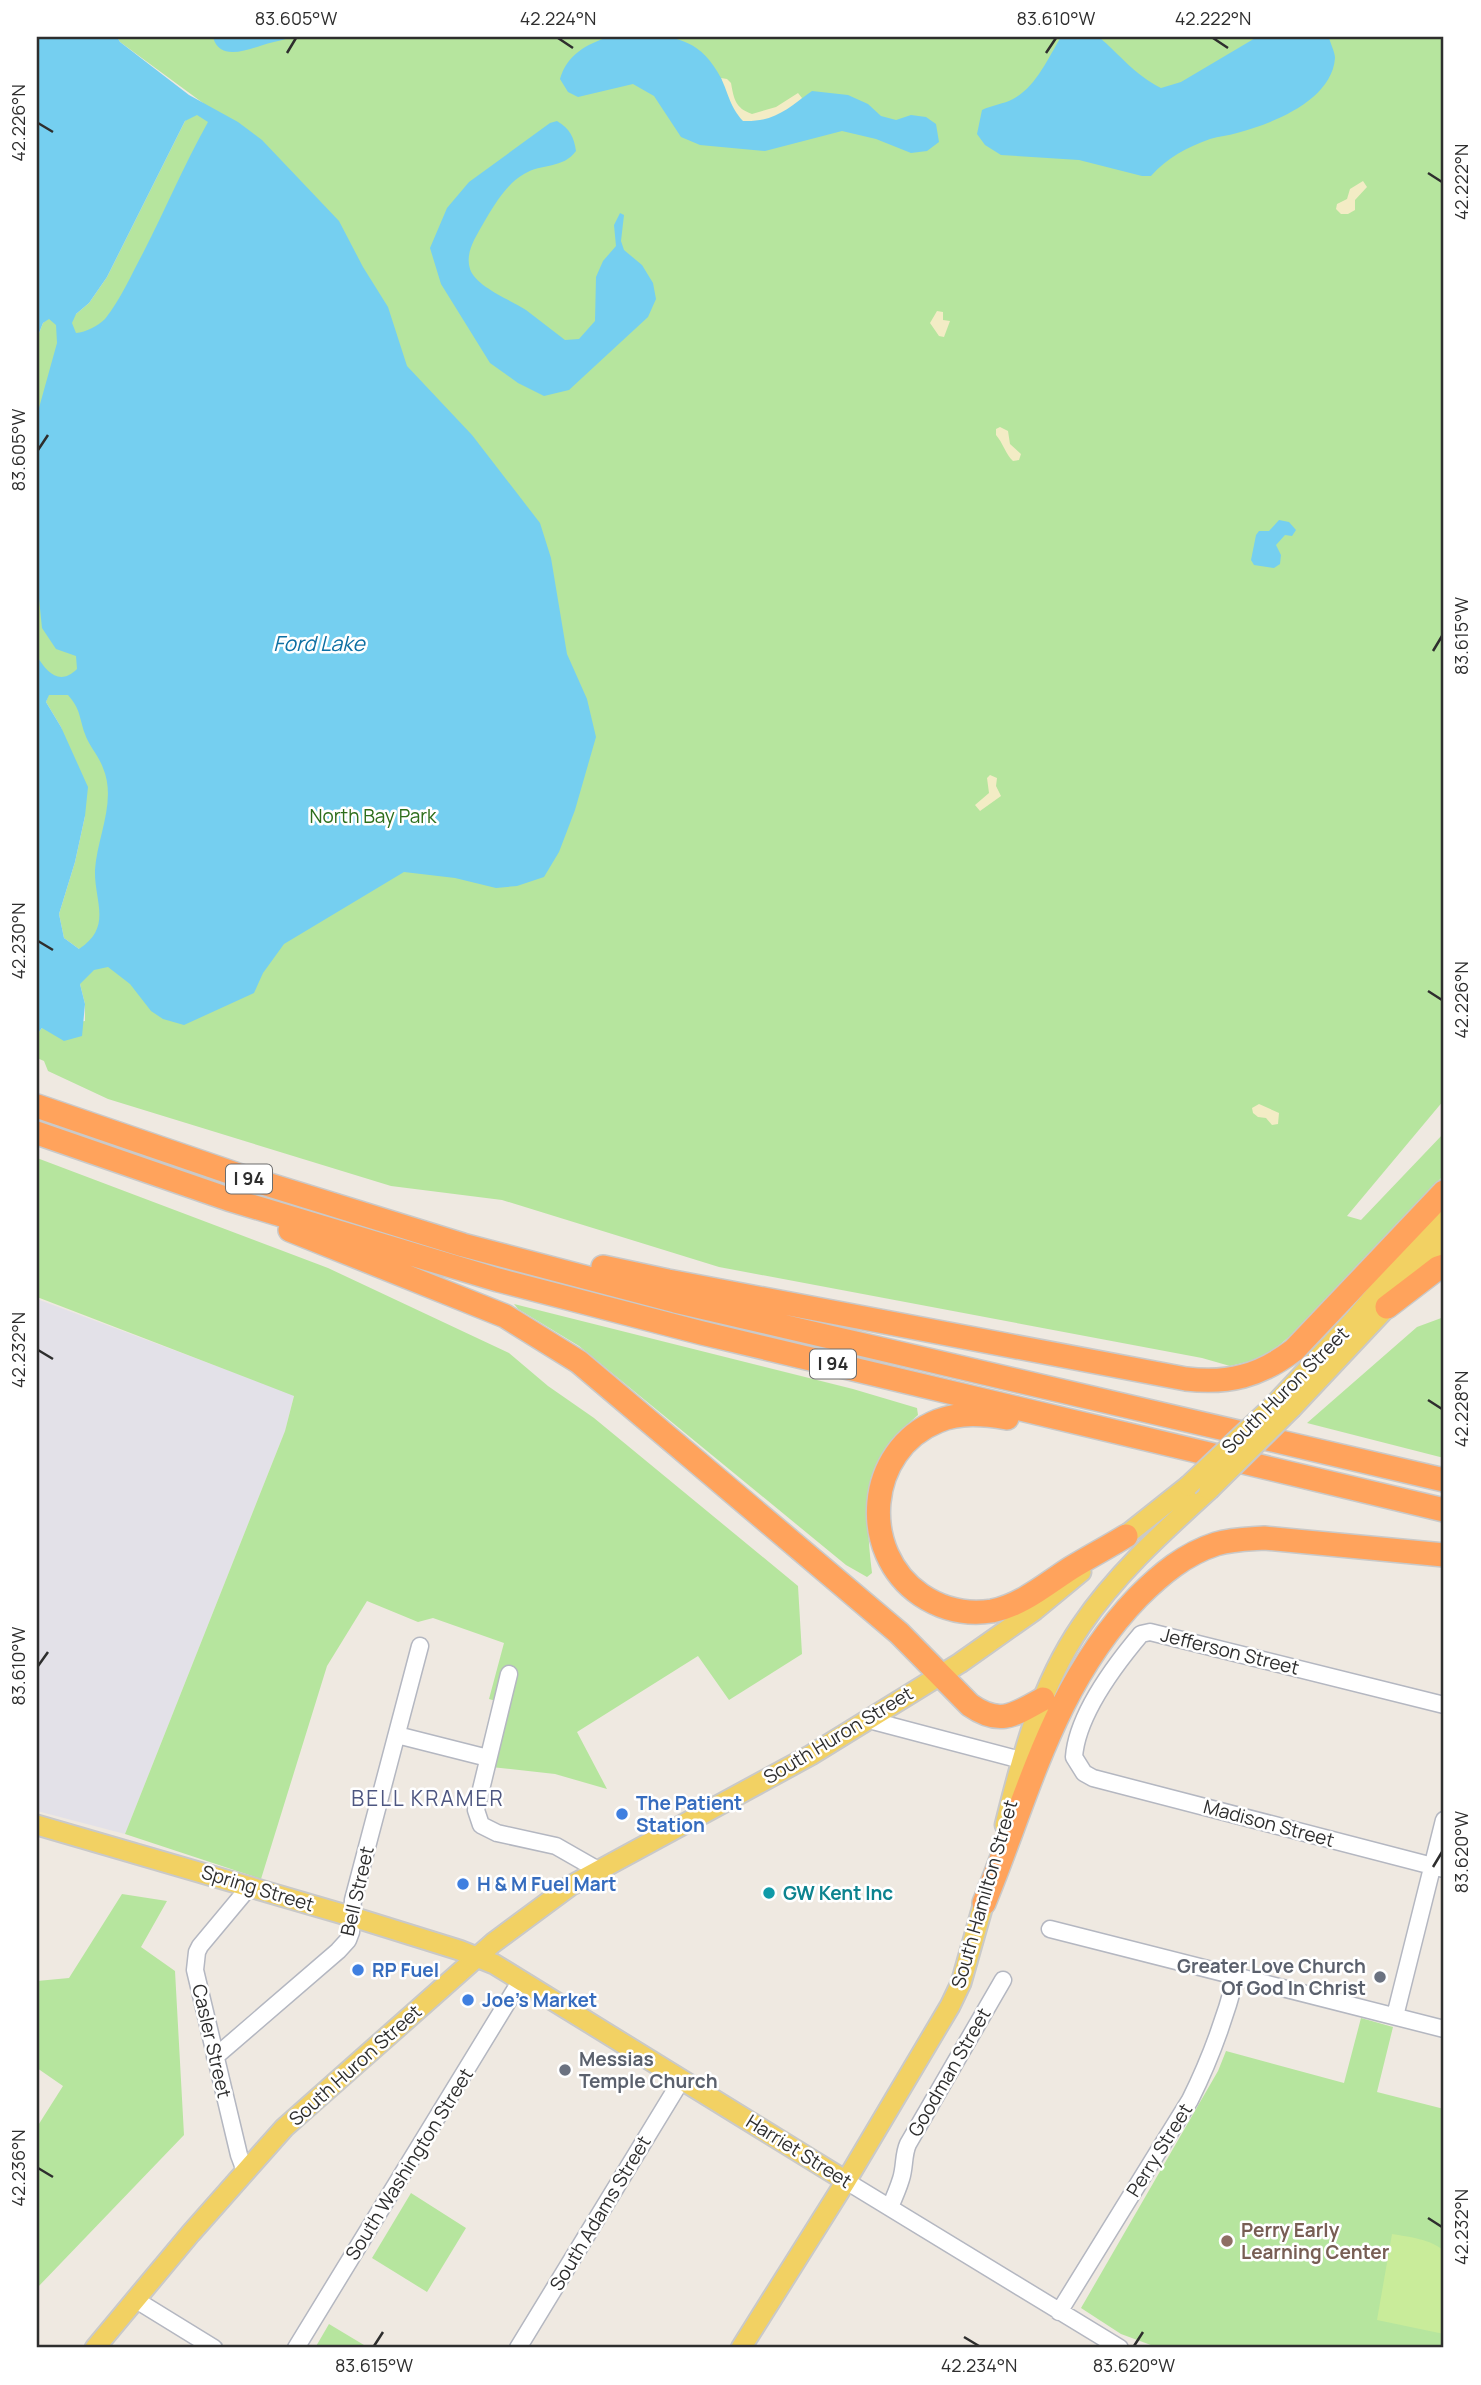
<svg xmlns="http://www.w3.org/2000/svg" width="1481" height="2385" viewBox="0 0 1481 2385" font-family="Manrope,sans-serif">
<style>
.industrial{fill:#e3e1e8}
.green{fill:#b6e59e}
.sand{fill:#f3ecc5}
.pitch{fill:#c9ec9a}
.water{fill:#75cff0;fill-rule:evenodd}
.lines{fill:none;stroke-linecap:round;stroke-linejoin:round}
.minor-casing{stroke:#b4b7c1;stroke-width:19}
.major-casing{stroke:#c9c9c9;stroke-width:23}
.highway-casing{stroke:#c9c9c9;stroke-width:26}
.minor{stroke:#fff;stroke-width:16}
.major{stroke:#f2d163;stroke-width:19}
.highway{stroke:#ffa35c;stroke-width:23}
.major-bridge-casing{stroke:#c9c9c9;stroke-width:23;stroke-linecap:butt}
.major-bridge{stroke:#f2d163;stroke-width:19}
.ticks{fill:none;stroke:#2e2e2e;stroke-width:2.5}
.shop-dot{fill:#3f7fe0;stroke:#fff;stroke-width:2.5}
.culture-dot{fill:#0f9aa8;stroke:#fff;stroke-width:2.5}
.worship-dot{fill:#6b7280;stroke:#fff;stroke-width:2.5}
.education-dot{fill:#8d6e63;stroke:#fff;stroke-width:2.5}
.labels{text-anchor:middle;stroke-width:5;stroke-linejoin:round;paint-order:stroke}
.shield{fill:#fff;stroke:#6d6d6d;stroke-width:2}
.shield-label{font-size:18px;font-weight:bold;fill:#2e2e2e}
.park-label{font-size:19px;fill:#2c6e1b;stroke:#fff}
.street-label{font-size:19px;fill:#2e2e2e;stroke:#fff}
.shop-label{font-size:19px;font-weight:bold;fill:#366cbe;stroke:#fff;text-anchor:start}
.culture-label{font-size:19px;font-weight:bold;fill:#0d838f;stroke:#fff;text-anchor:start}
.worship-label{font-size:19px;font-weight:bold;fill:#5b616d;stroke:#fff;text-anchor:end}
.education-label{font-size:19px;font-weight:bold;fill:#785e54;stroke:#fff;text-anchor:start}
.water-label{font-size:21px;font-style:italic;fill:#0d6fa3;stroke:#fff}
.neighbourhood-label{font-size:21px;letter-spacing:2px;fill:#4d5680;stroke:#fff}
.neatline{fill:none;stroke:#2e2e2e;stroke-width:2.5}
.ticks-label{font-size:18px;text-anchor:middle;fill:#2e2e2e}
</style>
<rect width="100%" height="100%" fill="#efe9e1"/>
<path class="industrial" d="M37,1299L294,1395L285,1431L125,1834L37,1811Z"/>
<path class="green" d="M117,37H1444V1100L1347,1216L1361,1220L1444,1133V1175L1303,1325L1264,1358L1230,1366L1202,1358L719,1267L502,1200L391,1186L108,1099L48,1071L44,1061L37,1058V1034L42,1028L85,1021V1004L80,984L79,949L64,938L59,914L75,862L85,816L61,727L46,702C52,688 44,669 37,656V338L43,323L49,318L76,314L89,303L107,277L185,121L203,103L120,42Z
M37,1158L328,1268L509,1353L548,1386L594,1418L798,1586L802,1654L729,1700L698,1656L577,1732L607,1789L555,1774L491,1767L506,1704L489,1699L504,1643L433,1618L418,1622L367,1601L327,1666L261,1879L125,1834L285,1431L294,1396L37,1297Z
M514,1304L853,1389L917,1408L918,1415C864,1461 864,1508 872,1573L867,1577L846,1565L579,1346L518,1309Z
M1444,1317V1458L1307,1423L1417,1327Z
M122,1894L167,1901L141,1947L175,1971L184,2135L37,2288V2127L63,2086L37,2068V1981L69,1978Z
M1361,2018L1393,2027L1377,2092L1444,2109V2348H1159L1121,2334L1081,2308L1218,2071L1226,2051L1344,2083Z
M411,2193L466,2228L427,2292L372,2258Z
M329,2324L369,2348H315Z"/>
<path class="sand" d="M721,78L727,79L731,83C734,99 735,108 752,114L776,107L798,93L802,98C792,112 747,136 734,115C727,105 725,90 721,78Z
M1363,181L1367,187L1355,200V210L1348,214H1341L1336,209L1337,204L1347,199L1350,189Z
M937,311L943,312V320L950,321L944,337L939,336L930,323Z
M1000,427L1008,431L1010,444L1021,454L1019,460L1013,461C1006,455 1003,443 996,435V429Z
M990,775L997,778L996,786L1001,796L980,811L975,805L989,793L987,778Z
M1259,1104L1279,1113L1278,1124L1272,1125L1266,1118L1258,1117L1253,1113L1252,1108Z"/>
<path class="pitch" d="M1392,2234C1409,2237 1431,2239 1444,2251V2334L1377,2320Z"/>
<path class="water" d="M37,37H117L120,42L189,95L238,122L262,140L339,221L363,267L388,307L407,366L472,435L540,523L551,558L567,654L587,699L596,737L575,810L559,852L544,877L517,886L496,888L455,878L404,872L284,944L263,973L254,993L184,1025L163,1019L151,1011L130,984L108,967L94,970L80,984L85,1004L82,1036L64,1041L42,1028L37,1034V656C47,673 60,686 77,669L76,656L56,649L42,628L37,579V415L57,343L56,325L49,319L43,323L37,338ZM197,115L208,122C184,165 165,210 143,253C131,275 121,299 105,319C98,326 86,332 76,333L72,323L76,314L89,303L107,277L185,121ZM49,695H68C81,710 79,717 85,734C89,746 99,756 103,768C117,801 97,837 95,870C94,901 113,927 79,949L64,938L59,914L75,862L85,816L88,787L61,727L46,702Z
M213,37H292C282,41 270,42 260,46C243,51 219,60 213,37Z
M609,37C659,37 694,27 721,78C729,95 730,107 743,121C775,122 787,109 812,91L848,95L868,104L881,116L896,120L911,115L926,117L936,124L939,142L927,151L911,153L876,139L842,131L765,151L700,145L681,137L654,96L633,84L578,97L568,92L560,79C567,55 586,44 609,37Z
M1061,37H1099C1120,55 1135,75 1161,88L1181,82L1257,37H1329C1330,43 1335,52 1335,58C1332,101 1271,124 1237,133C1228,136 1219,136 1210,139C1187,147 1167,158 1151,176H1142L1079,160L1001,155L985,145L977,134L982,110C992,105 1004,104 1013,99C1036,87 1048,58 1061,37Z
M557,121C570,129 574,137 576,151C563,169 542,163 524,174C506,184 493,207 483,224C475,238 465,253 470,269C476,287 511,300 526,310C539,320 552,330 565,340L579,339L595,321L596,277L603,261L616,246L614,225L620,213L624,215L621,241L624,250L642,265L653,283L656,299L648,317L569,390L544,396L518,383L490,363L441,284L430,248L447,208L469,182L550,123Z
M1279,520L1289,522L1296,530L1292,536L1285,535L1276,545L1281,555L1280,564L1274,568L1254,565L1251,560L1256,535L1259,531H1269Z"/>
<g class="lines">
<defs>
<path id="minor" d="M509,1674L476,1810L481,1825L497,1833L556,1846L598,1870
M1444,1705L1150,1632L1141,1634C1114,1666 1077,1715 1074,1757L1084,1773L1093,1778L1444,1869
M869,1720L1021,1760
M397,1735L488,1758
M1050,1929L1444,2029
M1395,2016L1444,1820
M215,2057L338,1951L348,1940L351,1932L353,1900L420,1646
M245,2171L239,2155L195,1970L197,1952L200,1946L250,1886
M846,2181L1120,2348
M890,2207C894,2198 898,2189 901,2179C905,2167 903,2155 908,2144L1003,1980
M136,2300L214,2348
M1059,2312L1190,2100C1211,2058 1224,2022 1236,1977
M296,2348L521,1980
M518,2348L682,2079"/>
<path id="major" d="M1275,1404L1353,1321L1444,1213
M1292,1408L1387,1307L1444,1239
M1115,1544L1188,1486
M37,1825L353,1917L459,1950L494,1964L846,2181
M1005,1825C1022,1756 1040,1686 1081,1626C1116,1574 1163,1532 1209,1490
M95,2348L191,2233L284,2128L493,1943L570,1886L811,1755L960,1663L1035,1610L1081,1572
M741,2348L846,2181L950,2006L961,1983L988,1888"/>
<path id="highway" d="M37,1106L244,1177L463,1245L675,1301L1444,1480
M37,1133L228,1199L498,1280L702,1333L1444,1510
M290,1230L505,1316L579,1362L899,1633L970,1705C1000,1726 1014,1715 1043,1699
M603,1267L668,1281L1186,1379C1228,1384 1260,1376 1294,1350L1444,1192
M1387,1307L1438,1268L1444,1266
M1007,1418C984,1414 960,1412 938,1421C866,1450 858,1552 921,1595C942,1609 966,1615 992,1611C1022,1605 1046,1584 1071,1568C1089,1557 1108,1547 1126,1536
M984,1903C1029,1794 1053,1685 1138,1597C1161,1574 1185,1554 1216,1544C1232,1539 1248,1539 1264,1538L1444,1555"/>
</defs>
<use href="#minor" class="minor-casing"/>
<use href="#major" class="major-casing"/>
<use href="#highway" class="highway-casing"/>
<use href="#minor" class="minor"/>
<use href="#major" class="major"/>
<use href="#highway" class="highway"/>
<defs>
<path id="major-bridge" d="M1188,1486L1275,1404
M1209,1490L1292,1408"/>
</defs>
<use href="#major-bridge" class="major-bridge-casing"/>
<use href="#major-bridge" class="major-bridge"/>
</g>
<path class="ticks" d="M558,38L573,48M1213,38L1228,48M287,53L296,38M1046,53L1056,38M38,123L53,132M1428,173L1442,182M38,450L48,435M1433,651L1442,636M38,941L53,950M1428,991L1442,1000M38,1350L53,1359M1428,1400L1442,1409M38,1666L48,1652M1433,1867L1442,1852M38,2168L53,2177M1428,2218L1442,2227M964,2337L979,2346M374,2346L383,2332M1134,2346L1143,2332"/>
<g class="shop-dot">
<circle cx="622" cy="1814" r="7"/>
<circle cx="463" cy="1884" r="7"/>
<circle cx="358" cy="1970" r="7"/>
<circle cx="468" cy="2000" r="7"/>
</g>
<circle class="culture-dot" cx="769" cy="1893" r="7"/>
<g class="worship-dot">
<circle cx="1380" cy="1977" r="7"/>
<circle cx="565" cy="2070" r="7"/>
</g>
<circle class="education-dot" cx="1227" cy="2241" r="7"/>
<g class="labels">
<g class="shield">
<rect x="226" y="1164.5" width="46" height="29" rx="5"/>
<rect x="810" y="1349.5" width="46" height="29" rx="5"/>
</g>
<g class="shield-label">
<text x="249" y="1185">I 94</text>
<text x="833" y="1370">I 94</text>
</g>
<g class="park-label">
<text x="373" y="823">North Bay Park</text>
</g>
<g class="street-label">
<text transform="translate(1285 1390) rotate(-45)" y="7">South Huron Street</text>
<text transform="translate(1230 1651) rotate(14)" y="7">Jefferson Street</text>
<text transform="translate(838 1735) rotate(-31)" y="7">South Huron Street</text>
<text transform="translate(1269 1823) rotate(15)" y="7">Madison Street</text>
<text transform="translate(258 1888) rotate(17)" y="7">Spring Street</text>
<text transform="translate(357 1891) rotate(-77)" y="7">Bell Street</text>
<text transform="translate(984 1894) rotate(-74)" y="7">South Hamilton Street</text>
<text transform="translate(212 2041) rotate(77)" y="7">Casler Street</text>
<text transform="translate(355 2065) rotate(-42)" y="7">South Huron Street</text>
<text transform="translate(949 2072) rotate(-60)" y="7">Goodman Street</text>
<text transform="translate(1159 2150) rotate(-58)" y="7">Perry Street</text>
<text transform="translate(799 2151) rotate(32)" y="7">Harriet Street</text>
<text transform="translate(409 2164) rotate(-58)" y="7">South Washington Street</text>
<text transform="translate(600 2213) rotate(-59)" y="7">South Adams Street</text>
</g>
<g class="shop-label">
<text x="636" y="1810">The Patient<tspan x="636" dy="22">Station</tspan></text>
<text x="477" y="1891">H &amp; M Fuel Mart</text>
<text x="372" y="1977">RP Fuel</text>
<text x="482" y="2007">Joe's Market</text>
</g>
<g class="culture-label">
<text x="783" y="1900">GW Kent Inc</text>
</g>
<g class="worship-label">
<text x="1366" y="1973">Greater Love Church<tspan x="1366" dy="22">Of God In Christ</tspan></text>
<text x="579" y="2066" text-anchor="start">Messias<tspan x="579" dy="22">Temple Church</tspan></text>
</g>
<g class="education-label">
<text x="1241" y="2237">Perry Early<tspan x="1241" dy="22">Learning Center</tspan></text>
</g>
<g class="water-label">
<text x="319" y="651">Ford Lake</text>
</g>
<g class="neighbourhood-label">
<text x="428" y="1806">BELL KRAMER</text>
</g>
</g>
<rect width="1481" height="2385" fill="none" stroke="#ffffff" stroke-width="77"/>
<rect x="38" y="38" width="1404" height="2308" class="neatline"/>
<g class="ticks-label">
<text x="296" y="25">83.605°W</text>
<text x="558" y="25">42.224°N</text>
<text x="1056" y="25">83.610°W</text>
<text x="1213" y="25">42.222°N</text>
<text transform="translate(19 123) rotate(-90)" y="6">42.226°N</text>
<text transform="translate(1462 182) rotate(-90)" y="6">42.222°N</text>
<text transform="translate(19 450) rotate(-90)" y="6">83.605°W</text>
<text transform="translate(1462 636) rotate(-90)" y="6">83.615°W</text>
<text transform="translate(19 941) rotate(-90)" y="6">42.230°N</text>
<text transform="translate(1462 1000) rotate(-90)" y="6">42.226°N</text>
<text transform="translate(19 1350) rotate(-90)" y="6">42.232°N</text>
<text transform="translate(1462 1409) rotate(-90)" y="6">42.228°N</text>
<text transform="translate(19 1666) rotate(-90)" y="6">83.610°W</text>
<text transform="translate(1462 1852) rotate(-90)" y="6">83.620°W</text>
<text transform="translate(19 2168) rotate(-90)" y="6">42.236°N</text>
<text transform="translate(1462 2227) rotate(-90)" y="6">42.232°N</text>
<text x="374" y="2372">83.615°W</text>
<text x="979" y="2372">42.234°N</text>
<text x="1134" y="2372">83.620°W</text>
</g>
</svg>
